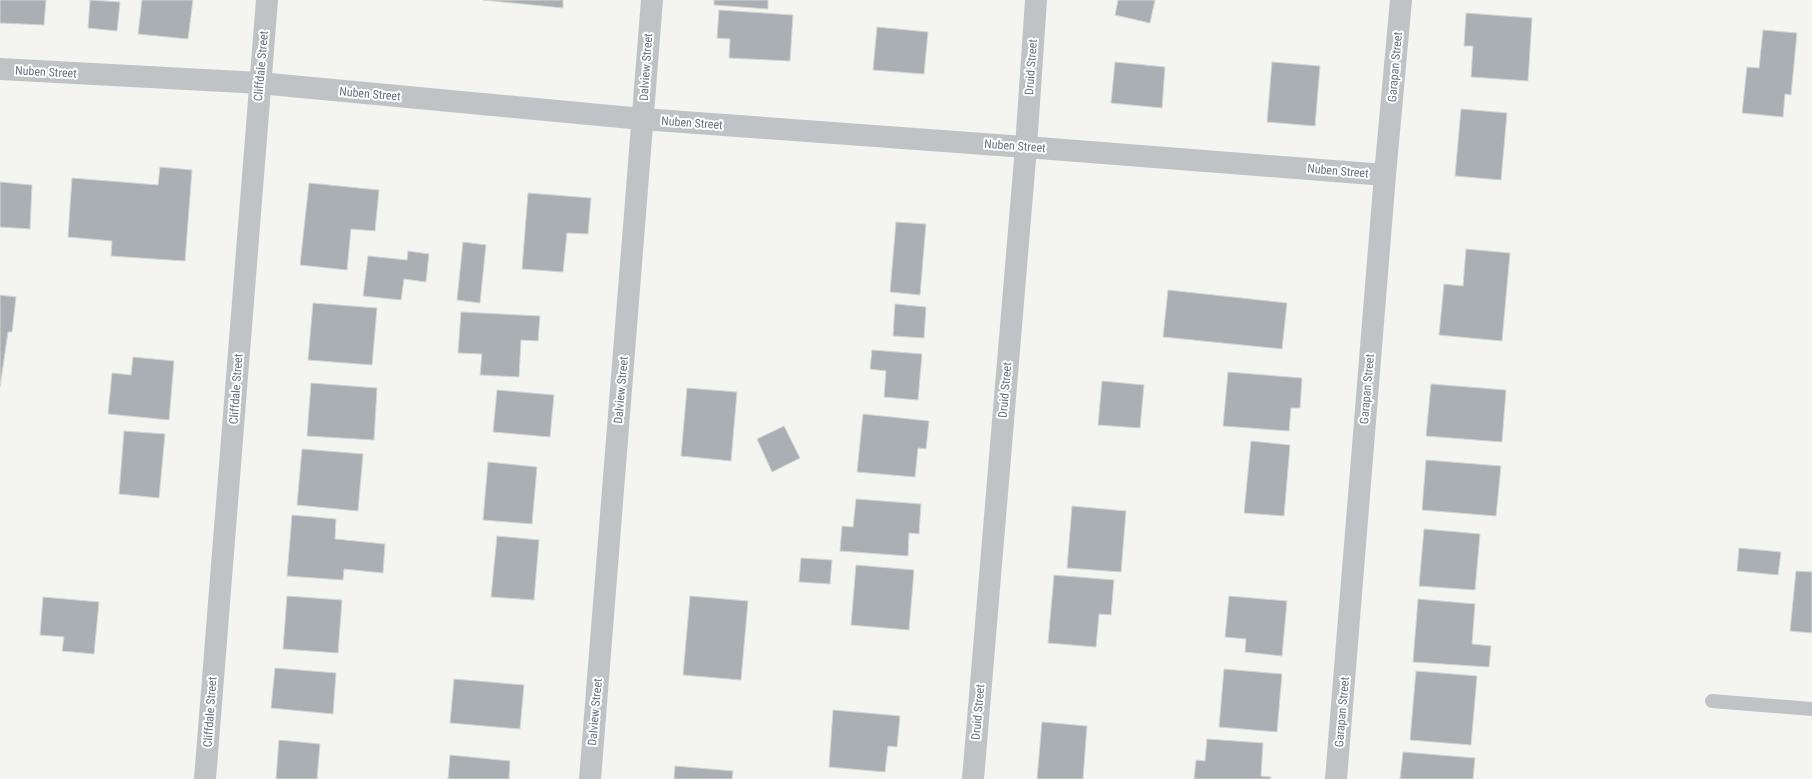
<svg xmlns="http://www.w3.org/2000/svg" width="1812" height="779" viewBox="0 0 1812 779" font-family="'Roboto Condensed',sans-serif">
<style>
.building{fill:#aaafb4;stroke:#d5d6d4}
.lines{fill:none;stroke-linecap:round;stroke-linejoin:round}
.service{stroke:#c0c3c6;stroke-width:14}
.minor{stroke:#c0c3c6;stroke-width:22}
.labels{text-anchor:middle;stroke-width:4;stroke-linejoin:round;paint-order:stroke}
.street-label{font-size:12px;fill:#66717f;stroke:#fff}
</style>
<rect width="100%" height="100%" fill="#f4f4f1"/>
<path class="building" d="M0,0H46L44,25L0,23Z
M90,0L120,2L117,31L88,28Z
M142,0H193L188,39L138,34Z
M483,0H563V8Z
M714,0H768V9L714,5Z
M1118,0H1155L1150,23L1115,15Z
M719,10L793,15L790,61L729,58L730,39L717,38Z
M1466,13L1532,18L1528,81L1471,77L1473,46H1464Z
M877,27L928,32L924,74L873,70Z
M1763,30L1797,33L1791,95L1785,94L1783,117L1742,113L1747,67L1759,68Z
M1115,62L1165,67L1162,108L1111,103Z
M1272,62L1320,66L1315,126L1267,122Z
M1461,109L1507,113L1501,180L1455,176Z
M160,167L192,170L185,261L111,256L112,241L68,237L72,178L158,185Z
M0,182L32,185L30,229L0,227Z
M309,183L379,190L375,231L351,229L347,270L300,265Z
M528,193L591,198L588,234L567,233L563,272L522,269Z
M896,222L926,224L920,295L890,292Z
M463,242L486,245L480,303L457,300Z
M1466,249L1510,253L1502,341L1439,335L1444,284L1463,286Z
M408,251L429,254L426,282L404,279L401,300L363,296L368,256L407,260Z
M1168,290L1287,303L1282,349L1163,337Z
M0,295L16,297L12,332H8L0,387Z
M313,303L377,308L372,365L308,360Z
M895,304L926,307L924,338L893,336Z
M461,312L540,316L538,341L521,340L519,377L480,375L482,354L458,353Z
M872,350L922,354L918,400L884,397L886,371L870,369Z
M133,357L174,361L169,420L108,414L112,373L131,375Z
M1228,372L1302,378L1300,408H1291L1289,431L1223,426Z
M1102,381L1144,385L1140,428L1098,425Z
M311,383L377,388L374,440L307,436Z
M1431,384L1506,390L1502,442L1426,436Z
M687,388L737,392L731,461L681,456Z
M497,390L554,395L550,437L493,432Z
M863,414L929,421L926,449L918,448L915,477L857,472Z
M784,426L800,458L772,472L757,439Z
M124,431L165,434L159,498L119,494Z
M1251,441L1290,445L1284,516L1244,513Z
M302,449L363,454L358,511L297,505Z
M1426,460L1501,466L1496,516L1422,510Z
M488,462L537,467L532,524L483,520Z
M856,499L921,504L919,534L909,533L908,556L840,551L842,526L853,527Z
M1072,506L1126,511L1121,572L1067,568Z
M292,515L336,519L335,539L385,544L383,573L344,569L343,580L287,576Z
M1424,529L1480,534L1475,590L1419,586Z
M497,536L539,540L534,600L491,597Z
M1739,548L1781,552L1778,575L1737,571Z
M801,558L832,560L830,584L799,582Z
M856,565L914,570L909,630L851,625Z
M1796,571L1812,572V633L1790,631Z
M1054,575L1114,580L1111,615L1099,614L1096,647L1048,643Z
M287,596L342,600L338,653L283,649Z
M690,596L748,601L741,680L683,675Z
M1229,596L1287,601L1282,656L1245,652L1246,639L1225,637Z
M43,597L99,602L94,654L62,651L64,637L40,635Z
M1418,599L1475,604L1472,644L1491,646L1489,667L1413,662Z
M275,668L336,673L333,714L271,708Z
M1224,669L1282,674L1277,732L1219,727Z
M1416,671L1477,676L1471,745L1410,740Z
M454,679L524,685L520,729L450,723Z
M833,710L900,716L897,747L888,746L885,772L829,767Z
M1042,722L1087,726L1083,779H1037Z
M1207,739L1263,743L1261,776L1271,777L1270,779H1194L1196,760L1205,761Z
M279,740L320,744L317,779H276Z
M1403,752L1475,758L1473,779H1400Z
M450,755L510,761L509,779H448Z
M675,766L733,771L732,779H674Z"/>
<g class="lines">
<path class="service" d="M1712,701L1812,709"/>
<path class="minor" d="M0,69L259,83L642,119L1026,147L1385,175
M205,779L267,0
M590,779L652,0
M973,779L1026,147L1036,0
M1336,779L1385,175L1401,0"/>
</g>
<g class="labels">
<g class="street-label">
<text transform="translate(261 66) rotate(-85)" y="4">Cliffdale Street</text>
<text transform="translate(646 67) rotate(-86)" y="4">Dalview Street</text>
<text transform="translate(1031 67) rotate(-86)" y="4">Druid Street</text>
<text transform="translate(1395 67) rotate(-85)" y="4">Garapan Street</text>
<text transform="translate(46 72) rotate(3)" y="4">Nuben Street</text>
<text transform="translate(370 94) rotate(5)" y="4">Nuben Street</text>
<text transform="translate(692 123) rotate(4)" y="4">Nuben Street</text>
<text transform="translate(1015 146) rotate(4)" y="4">Nuben Street</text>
<text transform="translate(1338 171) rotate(5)" y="4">Nuben Street</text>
<text transform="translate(236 389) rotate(-86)" y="4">Cliffdale Street</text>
<text transform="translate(1367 389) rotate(-85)" y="4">Garapan Street</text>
<text transform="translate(621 390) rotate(-85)" y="4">Dalview Street</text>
<text transform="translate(1005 390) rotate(-85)" y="4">Druid Street</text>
<text transform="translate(210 712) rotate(-86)" y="4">Cliffdale Street</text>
<text transform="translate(595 712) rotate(-85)" y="4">Dalview Street</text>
<text transform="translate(978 712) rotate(-85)" y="4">Druid Street</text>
<text transform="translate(1342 712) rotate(-85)" y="4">Garapan Street</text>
</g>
</g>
</svg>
